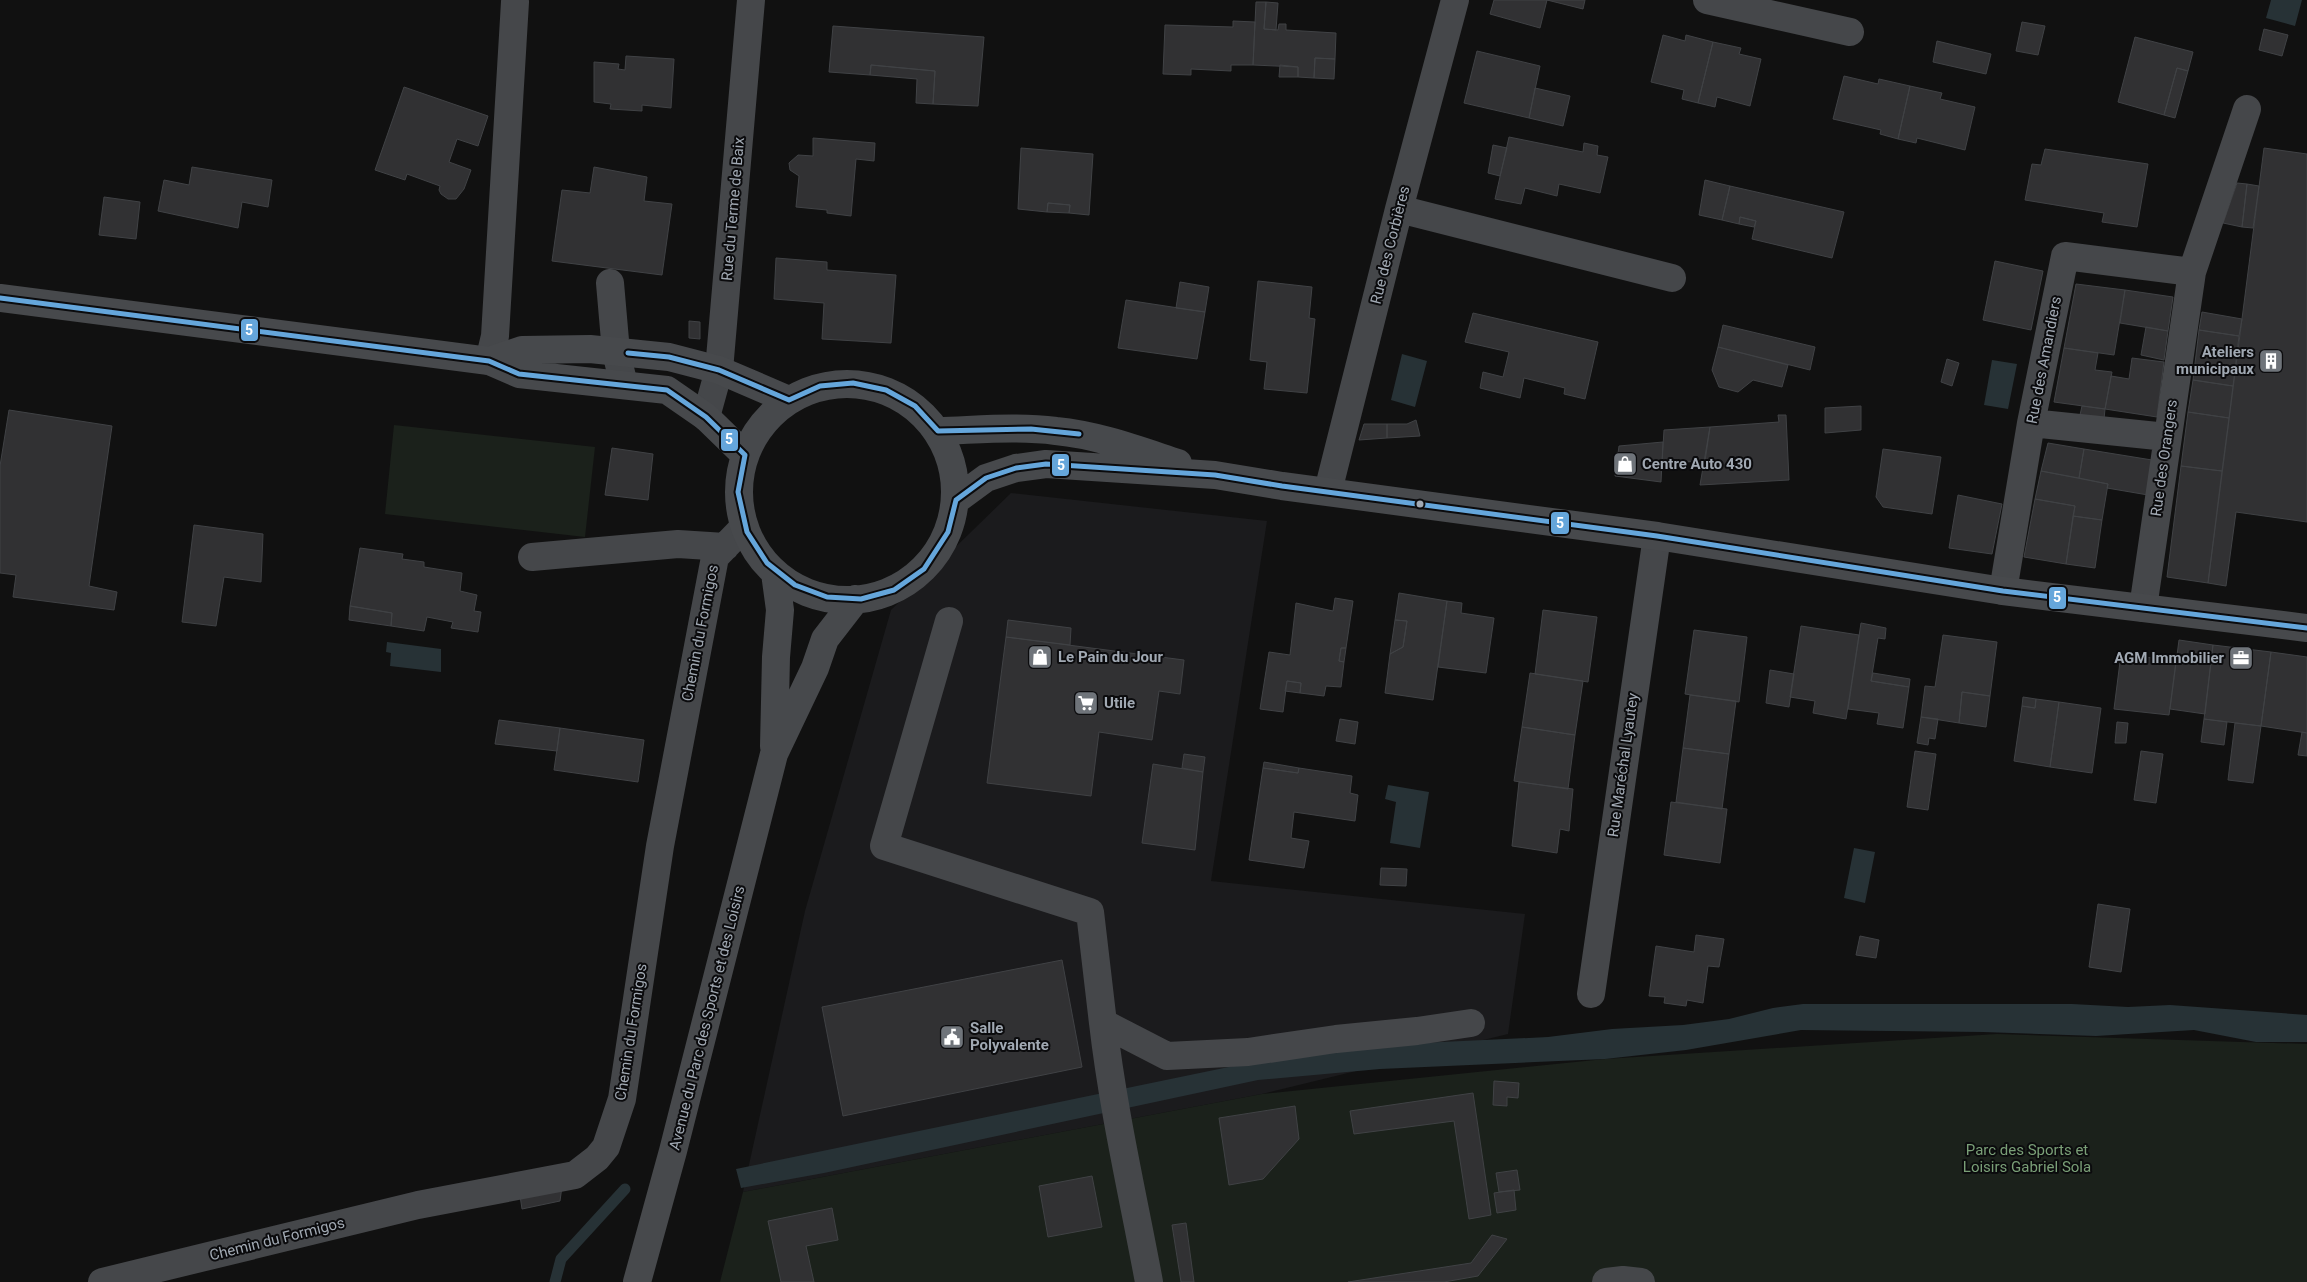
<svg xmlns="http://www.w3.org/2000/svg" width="2307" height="1282" viewBox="0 0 2307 1282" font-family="Roboto,sans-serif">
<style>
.built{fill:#1b1b1d}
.green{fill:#1b211b}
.water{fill:#273236}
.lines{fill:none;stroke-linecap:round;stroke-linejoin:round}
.stream{stroke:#273236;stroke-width:11}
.building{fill:#313133;stroke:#404245}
.minor{stroke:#45474a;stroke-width:28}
.major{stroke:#47494c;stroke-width:28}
.bus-1-casing{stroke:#0b0b0d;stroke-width:9}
.bus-1{stroke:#65a6db;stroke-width:5}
.bus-dot{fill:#a1a9b3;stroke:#0b0b0d;stroke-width:2}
.labels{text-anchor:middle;stroke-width:4;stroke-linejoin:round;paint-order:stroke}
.street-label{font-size:15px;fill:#a1a9b3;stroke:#0b0b0d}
.poi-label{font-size:15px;font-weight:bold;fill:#a1a9b3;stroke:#0b0b0d;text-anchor:start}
.park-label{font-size:15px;fill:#7a9f77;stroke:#0b0b0d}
.line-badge{stroke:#0b0b0d;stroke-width:2}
.badge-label{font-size:14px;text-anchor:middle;font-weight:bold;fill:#fff}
</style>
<rect width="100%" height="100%" fill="#111"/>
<path class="built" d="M1011,493L1267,521L1211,881L1525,914L1508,1034L1262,1094L743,1192L805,911L891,610Z"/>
<path class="green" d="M394,425L595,447L585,537L385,514Z
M1997,1034L2307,1044V1282H720L743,1192L1262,1094L1605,1059Z"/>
<path class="water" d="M2271,0H2302L2295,26L2266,18Z
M1402,354L1427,361L1415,407L1391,400Z
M1992,360L2017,364L2008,409L1984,405Z
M387,642L441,649V672L390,666L391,653L386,652Z
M1388,785L1429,792L1420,848L1390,843L1396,802L1385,799Z
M1854,848L1875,852L1865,903L1844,898Z
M1803,1004H2072L2128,1007L2170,1005L2307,1015V1042H2256L2194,1030L2096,1036L1983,1032L1801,1030L1686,1050L1605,1059L1380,1069L1258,1080L824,1173L741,1188L736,1169L1248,1063L1378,1045L1548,1037L1612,1029L1683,1025L1729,1019L1773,1008Z"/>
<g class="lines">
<path class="stream" d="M555,1282L561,1259L625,1189"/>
</g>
<path class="building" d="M1494,0H1547L1540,28L1490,14Z
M1547,0H1585L1583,9Z
M1256,2H1266L1264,29L1278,30L1279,24H1286V30L1336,33L1335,59L1315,58L1314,78L1298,77V67L1253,65Z
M1266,2L1278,3L1276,30L1264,29Z
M1233,21L1255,22L1253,65H1231V71L1191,69V75L1163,74L1165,25L1233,27Z
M2022,22L2045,26L2038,55L2016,51Z
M833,26L984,37L978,106L933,104L935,71L871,65L870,75L829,72Z
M2264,29L2288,35L2282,56L2259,50Z
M1663,35L1685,41L1686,35L1713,42L1698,103L1682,99L1684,90L1651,82Z
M2135,37L2193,52L2188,71L2177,68L2164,115L2118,102Z
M1937,41L1991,54L1986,74L1933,62Z
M1713,42L1741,48L1739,54L1761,59L1750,106L1717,97L1715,107L1698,103Z
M1477,51L1540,66L1529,118L1464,103Z
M626,56L674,59L671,108L642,105V111L610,109L611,104L594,102V62L619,64L618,69L625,70Z
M1315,58L1335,59L1334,79L1314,78Z
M871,65L935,71L933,104L916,103L917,79L870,75Z
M1280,65L1298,67V77H1279Z
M2177,68L2188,71L2175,118L2164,115Z
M1844,76L1878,84L1879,79L1910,86L1898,139L1880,134L1881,130L1833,119Z
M1910,86L1942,93L1940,99L1975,107L1965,150L1917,138L1916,143L1898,139Z
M404,87L488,116L478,146L457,139L449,162L471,170L464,189L456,199H448L441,194L439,190L440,186L407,174L405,180L375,170Z
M1535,88L1570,96L1563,126L1529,118Z
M1509,137L1583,152L1584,143L1598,146L1597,155L1608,157L1600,193L1559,184L1557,196L1525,188L1521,204L1495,199Z
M813,138L875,143L874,161L856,159L851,216L827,213V210L796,207L799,176L790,170L789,163L798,155L813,156Z
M1493,145L1507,148L1500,176L1488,173Z
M1021,148L1093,154L1089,215L1069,213L1070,205L1048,203L1047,212L1018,209Z
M2264,148L2307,154V522L2236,512L2226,586L2208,583Z
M2045,149L2148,164L2137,227L2102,222L2104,213L2025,200L2032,164L2041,165Z
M192,167L272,180L268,207L242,202L238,228L158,211L164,180L189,185Z
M594,167L647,177L644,201L672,204L662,275L552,261L562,190L590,193Z
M1705,180L1730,186L1722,220L1699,215Z
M2237,183L2247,184L2242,227L2223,223Z
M2247,184L2259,186L2253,228L2242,227Z
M1730,186L1844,212L1832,258L1752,239L1756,221L1740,217L1739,224L1722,220Z
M104,197L140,202L136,239L99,235Z
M1048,203L1070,205L1069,213L1047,212Z
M1740,217L1756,221L1754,227L1739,224Z
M776,258L827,262V270L896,275L891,343L822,339L824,303L774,299Z
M1995,261L2043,271L2031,330L1983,320Z
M1258,281L1312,287L1309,318L1315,319L1307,393L1264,389L1267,362L1250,360Z
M1180,282L1209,287L1205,312L1176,308Z
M2076,284L2125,290L2114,355L2064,348Z
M2125,290L2173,297L2168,331L2120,323Z
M1126,300L1205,312L1197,359L1118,348Z
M2202,312L2242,319L2239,336L2199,330Z
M1473,313L1598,342L1585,399L1564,394L1565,388L1524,378L1520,398L1480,388L1483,372L1503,377L1509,352L1465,342Z
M689,321L700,322V339L689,338Z
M1723,325L1815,347L1810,370L1718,347Z
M2146,327L2168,331L2164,360L2141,355Z
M2199,330L2239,336L2233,386L2193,380Z
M1718,347L1788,365L1782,387L1753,380L1738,392L1719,387L1712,370Z
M2064,348L2098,353L2095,370L2112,372L2105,409L2054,402Z
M2132,358L2164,362L2157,417L2105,409L2111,376L2129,379Z
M1947,359L1959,363L1952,386L1941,382Z
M2193,380L2233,386L2229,418L2188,412Z
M1861,406V430L1825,433V408Z
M2082,406L2105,409L2104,419L2080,415Z
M9,410L112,426L89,586L117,592L114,610L13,597L16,575L0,573V466Z
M2188,412L2229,418L2222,471L2181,466Z
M1778,415H1786L1789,480L1700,485L1710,427L1779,422Z
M1416,420L1420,436L1387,438V424H1407Z
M1364,424H1387V438L1359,440Z
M1710,427L1705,461L1662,463L1664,430Z
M1663,442L1661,482L1615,476L1619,446Z
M2048,443L2084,449L2079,478L2041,471Z
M612,448L653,454L648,500L605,495Z
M1883,449L1941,457L1932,514L1883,507L1876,497Z
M2084,449L2152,460L2148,495L2107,488L2108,484L2079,478Z
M2181,466L2222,471L2208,583L2167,577Z
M2041,471L2108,484L2102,520L2073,516L2075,506L2035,499Z
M1958,495L2002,504L1992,554L1949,548Z
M2035,499L2075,506L2066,564L2024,557Z
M2073,516L2102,520L2095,568L2066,564Z
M194,525L263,534L261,582L224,577L216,626L182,622Z
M360,548L403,554L402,559L424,562V567L462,573L460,591L477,595L474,611L481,612L478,632L451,628L453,622L427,617L424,631L391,626L392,613L350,606Z
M1399,593L1447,601L1433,700L1385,693L1390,654L1403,647L1407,621L1395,620Z
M1335,598L1353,601L1346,648H1341L1339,661L1344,662L1341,687L1326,686L1324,696L1300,693L1301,683L1287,681L1283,712L1260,709L1269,652L1290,655L1296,603L1333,611Z
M1447,601L1462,603L1461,613L1494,618L1486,673L1438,667Z
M350,606L392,613L391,626L349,620Z
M1543,610L1597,617L1588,682L1535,674Z
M1008,620L1071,628L1070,645L1006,637Z
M1395,620L1407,621L1403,647L1390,654Z
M1861,623L1886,628L1885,639L1878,638L1871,681L1909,687L1903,728L1877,724L1879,713L1848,709Z
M1801,626L1859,635L1846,719L1813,713L1815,701L1790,697Z
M1694,630L1747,637L1739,702L1685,694Z
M1943,635L1997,642L1990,696L1962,692L1959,723L1921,717L1925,686L1935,687Z
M1006,637L1184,660L1180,694L1159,691L1152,740L1099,732L1091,796L987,783Z
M2179,640L2213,645L2205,714L2170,709Z
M2213,645L2271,652L2261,726L2204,719Z
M1341,648H1346L1344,662L1339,661Z
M2271,652L2307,657V733L2261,726Z
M2121,654L2176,661L2169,715L2114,709Z
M1770,670L1794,674L1789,707L1766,703Z
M1530,673L1583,681L1575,735L1522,727Z
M1873,673L1910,679L1909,687L1871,681Z
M1287,681L1301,683L1300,693L1285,691Z
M1962,692L1990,696L1986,727L1959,723Z
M1690,695L1736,701L1729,754L1683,748Z
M2023,697L2036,699L2035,708L2022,706Z
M2036,699L2059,702L2050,767L2014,761L2022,706L2035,708Z
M2059,702L2101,708L2092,773L2050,767Z
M1921,717L1938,719L1935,739L1929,738L1928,745L1917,743Z
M1340,719L1358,722L1355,744L1336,741Z
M2204,719L2227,722L2224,745L2201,742Z
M499,720L560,728L557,751L495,744Z
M2117,722L2128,723L2126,743H2115Z
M2235,723L2261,726L2253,783L2228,780Z
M1522,727L1575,735L1568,789L1514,781Z
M560,728L644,740L638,782L554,770Z
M2302,732L2307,733V756L2298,755Z
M1683,748L1729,754L1722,809L1676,802Z
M1915,751L1936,754L1928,810L1907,807Z
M2141,751L2163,754L2156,803L2134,800Z
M1184,754L1205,757L1203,772L1182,768Z
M1264,762L1299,768L1298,773L1263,768Z
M1153,764L1203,772L1195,850L1142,843Z
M1263,768L1298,773L1299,768L1352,776L1350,793L1358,795L1355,821L1294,812L1291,838L1309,841L1304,868L1249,860Z
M1519,782L1573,789L1569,831L1560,829L1557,853L1512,846Z
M1671,802L1727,809L1720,863L1664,855Z
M1381,868L1407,869L1406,886L1380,885Z
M2098,904L2130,909L2121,972L2089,967Z
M1696,935L1724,939L1719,967L1708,966L1703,1003L1687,1000L1686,1006L1664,1003L1665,997L1649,996L1656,946L1694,952Z
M1860,936L1879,940L1876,958L1856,955Z
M1062,960L1082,1067L843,1116L822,1007Z
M1494,1081L1519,1083L1518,1098L1507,1097V1106L1493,1105Z
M1473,1093L1491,1215L1469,1219L1454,1121L1354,1134L1350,1111Z
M1295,1106L1299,1139L1263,1179L1229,1185L1219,1118Z
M1517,1170L1520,1190L1499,1192L1496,1173Z
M1092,1176L1102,1227L1048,1237L1039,1186Z
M563,1179L560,1201L522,1209L519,1189Z
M1514,1190L1516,1210L1497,1213L1494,1193Z
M832,1208L838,1240L806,1246L814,1282H781L768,1221Z
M1186,1223L1194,1282H1181L1172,1225Z
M1492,1235L1507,1239L1478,1276L1444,1282H1348L1471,1263Z"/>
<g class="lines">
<path class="minor" d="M1707,0L1850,32
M1399,209L1672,278
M610,283L616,352L624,385
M489,361L495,336L515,2
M706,417L719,370L751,0
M2031,423L2167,437
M1328,491L1399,209L1455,0
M532,557L678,544L725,547
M2003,591L2031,423L2065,256L2192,272
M2143,608L2192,272L2247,109
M949,621L884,846L1090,912L1103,1023L1167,1056L1248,1052L1336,1039L1417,1031L1471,1023
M1591,994L1657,536
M1103,1023C1113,1110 1133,1196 1149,1282
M102,1282L418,1205L575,1175L597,1158L606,1147L622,1099L660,846L715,557L744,527
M1606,1282L1623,1280L1641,1282"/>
<path class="major" d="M0,298L489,361L519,374L667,390L706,417L745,455
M489,361L522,350L590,349L669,357L719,370L789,400
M739 492a108 108 0 1 1 216 0a108 108 0 1 1-216 0Z
M938,431C977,430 1017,426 1056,431C1098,435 1138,450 1178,463
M956,500L986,478L1016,468L1046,464L1215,475L1282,486L1657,536L2003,591L2307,628
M774,746L776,657L780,610L775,573
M637,1282L673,1151L774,754L815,668L825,639L856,599"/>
<defs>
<path id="bus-1" d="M0,298L489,361L519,374L667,390L706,417L745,455L738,492L747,532L767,563L795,585L827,597L861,599L894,590L924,569L948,532L956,500L986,478L1016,468L1046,464L1215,475L1282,486L1657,536L2003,591L2307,628
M628,353L669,357L719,370L789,400L820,386L853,383L886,390L915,406L938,431L1031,429L1079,434"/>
</defs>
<use href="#bus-1" class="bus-1-casing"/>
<use href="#bus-1" class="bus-1"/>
</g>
<defs>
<symbol id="building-square" viewBox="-11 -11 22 22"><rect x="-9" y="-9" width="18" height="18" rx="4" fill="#6f747a" stroke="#0b0b0d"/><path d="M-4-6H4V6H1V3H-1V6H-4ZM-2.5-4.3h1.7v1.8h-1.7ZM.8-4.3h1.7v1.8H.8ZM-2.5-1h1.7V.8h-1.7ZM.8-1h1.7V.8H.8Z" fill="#fff"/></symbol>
<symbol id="shop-square" viewBox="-11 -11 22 22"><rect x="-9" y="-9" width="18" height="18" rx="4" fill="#6f747a" stroke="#0b0b0d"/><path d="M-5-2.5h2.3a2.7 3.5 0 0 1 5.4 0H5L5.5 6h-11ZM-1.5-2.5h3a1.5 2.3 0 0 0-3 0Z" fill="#fff"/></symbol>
<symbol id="office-square" viewBox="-11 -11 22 22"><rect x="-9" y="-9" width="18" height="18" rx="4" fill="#6f747a" stroke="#0b0b0d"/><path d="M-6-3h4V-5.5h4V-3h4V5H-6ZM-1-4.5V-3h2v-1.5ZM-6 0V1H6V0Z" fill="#fff"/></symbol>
<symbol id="supermarket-square" viewBox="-11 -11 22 22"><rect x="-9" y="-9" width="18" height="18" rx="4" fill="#6f747a" stroke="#0b0b0d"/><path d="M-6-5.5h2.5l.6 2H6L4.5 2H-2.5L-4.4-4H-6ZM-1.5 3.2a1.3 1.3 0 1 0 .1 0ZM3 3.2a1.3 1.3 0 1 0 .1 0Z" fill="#fff"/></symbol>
<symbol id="civic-square" viewBox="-11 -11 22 22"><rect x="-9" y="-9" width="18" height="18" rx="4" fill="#6f747a" stroke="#0b0b0d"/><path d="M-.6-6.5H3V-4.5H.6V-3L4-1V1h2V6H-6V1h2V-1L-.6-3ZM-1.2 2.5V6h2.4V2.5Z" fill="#fff"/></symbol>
</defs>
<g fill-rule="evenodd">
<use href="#building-square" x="2257" y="347" width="28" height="28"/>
<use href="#shop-square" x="1611" y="450" width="28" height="28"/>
<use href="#shop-square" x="1026" y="643" width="28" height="28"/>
<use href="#office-square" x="2227" y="644" width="28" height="28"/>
<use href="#supermarket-square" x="1072" y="689" width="28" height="28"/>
<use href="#civic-square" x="938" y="1023" width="28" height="28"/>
</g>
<circle class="bus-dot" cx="1420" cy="504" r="4.5"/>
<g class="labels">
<g class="street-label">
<text transform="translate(733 209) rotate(-85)" y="5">Rue du Terme de Baix</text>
<text transform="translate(1390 245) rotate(-76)" y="5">Rue des Corbières</text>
<text transform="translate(2044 360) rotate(-79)" y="5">Rue des Amandiers</text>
<text transform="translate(2164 458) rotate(-82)" y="5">Rue des Orangers</text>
<text transform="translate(700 633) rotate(-79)" y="5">Chemin du Formigos</text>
<text transform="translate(1623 765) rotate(-82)" y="5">Rue Maréchal Lyautey</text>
<text transform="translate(707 1018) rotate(-76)" y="5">Avenue du Parc des Sports et des Loisirs</text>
<text transform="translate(631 1032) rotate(-81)" y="5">Chemin du Formigos</text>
<text transform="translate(277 1239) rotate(-14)" y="5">Chemin du Formigos</text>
</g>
<g class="poi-label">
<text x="2254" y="357" text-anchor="end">Ateliers<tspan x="2254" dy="17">municipaux</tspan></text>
<text x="1642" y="469">Centre Auto 430</text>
<text x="1058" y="662">Le Pain du Jour</text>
<text x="2224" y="663" text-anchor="end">AGM Immobilier</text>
<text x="1104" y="708">Utile</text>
<text x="970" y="1033">Salle<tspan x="970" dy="17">Polyvalente</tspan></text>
</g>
<g class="park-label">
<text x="2027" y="1155">Parc des Sports et<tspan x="2027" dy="17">Loisirs Gabriel Sola</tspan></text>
</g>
</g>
<g class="line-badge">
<rect x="240" y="318" width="19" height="24" rx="5" fill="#65a6db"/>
<rect x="720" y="428" width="19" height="24" rx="5" fill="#65a6db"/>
<rect x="1051" y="453" width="19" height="24" rx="5" fill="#65a6db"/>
<rect x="1550" y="511" width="20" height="24" rx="5" fill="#65a6db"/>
<rect x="2048" y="586" width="19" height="24" rx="5" fill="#65a6db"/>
</g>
<g class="badge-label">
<text x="249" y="335">5</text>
<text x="729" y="444">5</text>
<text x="1061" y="470">5</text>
<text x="1560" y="528">5</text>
<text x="2057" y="602">5</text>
</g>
</svg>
